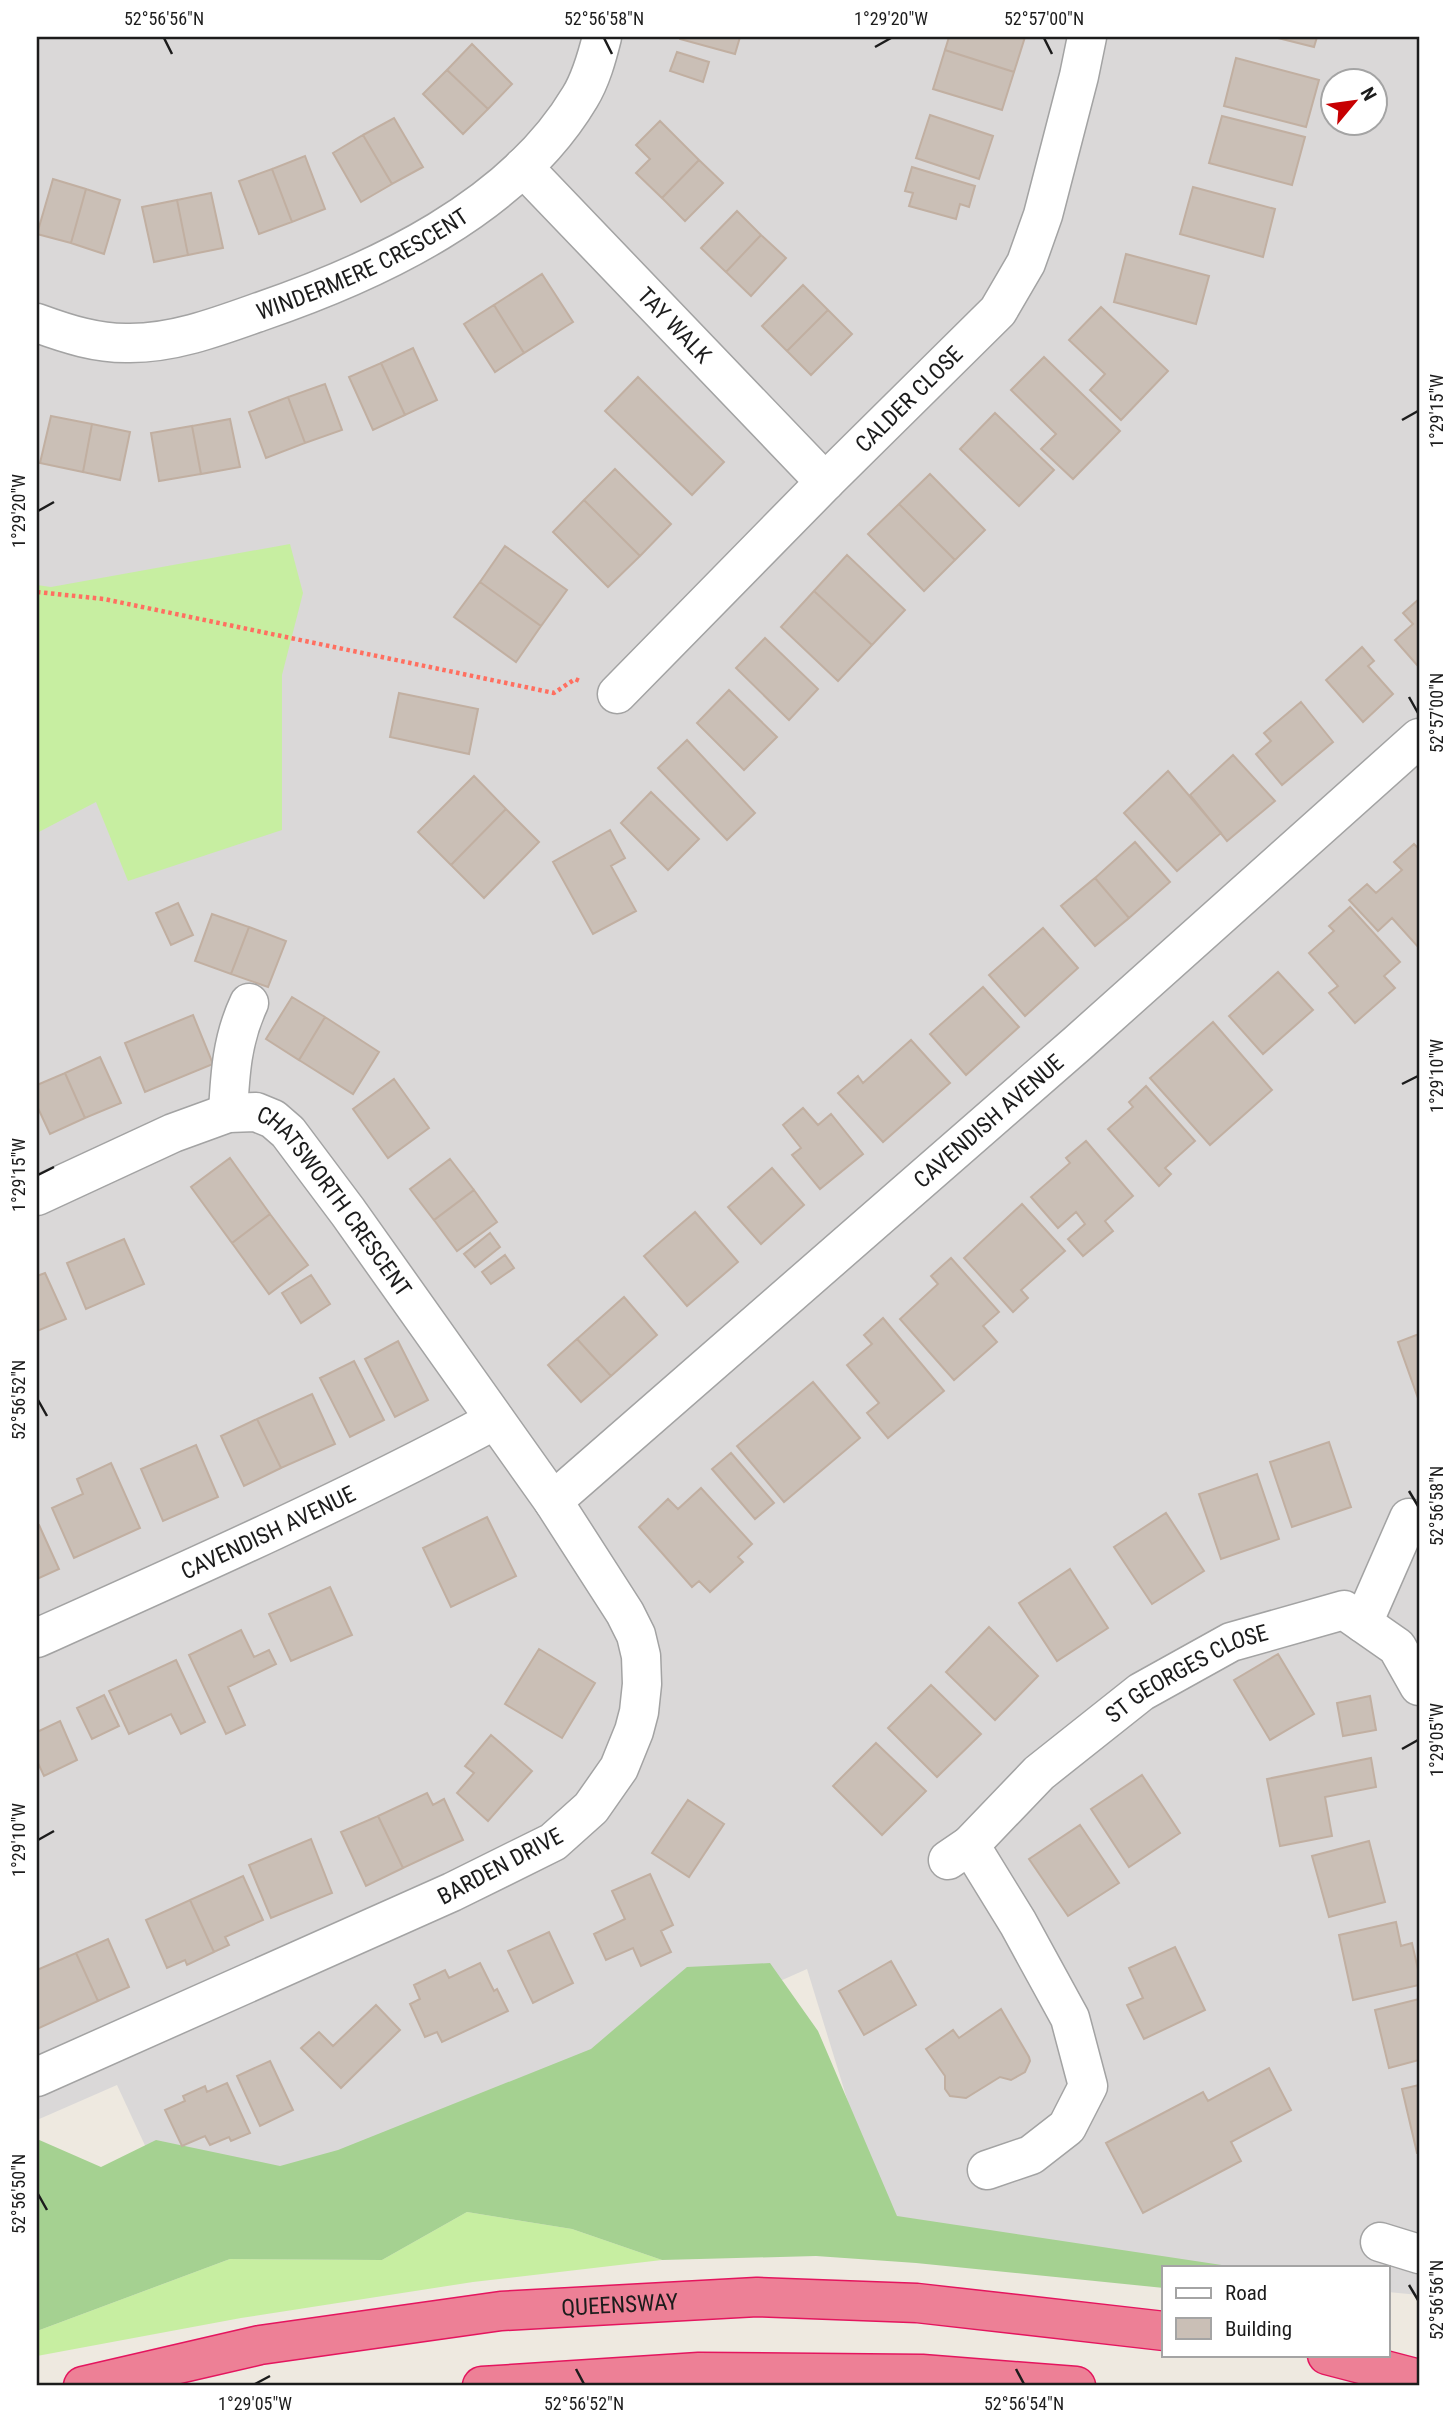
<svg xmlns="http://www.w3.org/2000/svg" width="1456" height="2423" viewBox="0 0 1456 2423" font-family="'Roboto Condensed',sans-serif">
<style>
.residential{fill:#dad8d8;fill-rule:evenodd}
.grass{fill:#c7eea1}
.forest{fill:#a5d191}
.building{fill:#cabfb6;stroke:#c1afa1;stroke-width:2}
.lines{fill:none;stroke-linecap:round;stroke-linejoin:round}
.minor-casing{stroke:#a3a3a3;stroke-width:41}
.highway-casing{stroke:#e4155e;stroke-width:41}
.path{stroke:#ff6f60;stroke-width:4.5;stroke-dasharray:3.5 3.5;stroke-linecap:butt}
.minor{stroke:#fff;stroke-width:38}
.highway{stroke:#ed8096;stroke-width:38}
.ticks{fill:none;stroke:#1c1c1c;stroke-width:2.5}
.labels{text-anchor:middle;stroke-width:5;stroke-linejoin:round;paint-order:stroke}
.street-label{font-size:23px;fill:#1c1c1c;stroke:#fff}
.neatline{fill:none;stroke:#1c1c1c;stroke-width:2.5}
.ticks-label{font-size:18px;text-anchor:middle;fill:#1c1c1c}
</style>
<rect width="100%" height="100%" fill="#eee9e0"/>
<path class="residential" d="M37,37H1419V2295L1388,2292V2267H1181L888,2232L807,1969L320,2186L155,2167L117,2085L37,2120ZM1334,80H1376V122H1334Z"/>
<path class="grass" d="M290,544L303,593L282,675V830L128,881L96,802L37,833V585L51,587Z
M467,2212L572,2229L662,2260L473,2282L241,2318L37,2356V2331L230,2259L382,2260Z"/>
<path class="forest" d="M770,1963L818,2031L897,2216L1235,2267H1164V2288L916,2263L816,2256L662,2260L572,2229L467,2212L382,2260L230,2259L37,2331V2139L101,2167L156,2140L280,2166L338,2150L591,2049L687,1967Z"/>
<path class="building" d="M680,37H740L735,54L680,39Z
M949,37H1025L1014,72L945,50Z
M1274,37H1317L1314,47Z
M472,44L512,84L488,109L447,70Z
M945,50L1014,72L1002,110L933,89Z
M677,52L709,62L703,82L670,71Z
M1236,58L1319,80L1306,127L1224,106Z
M447,70L488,109L463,134L423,94Z
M930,115L993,136L979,179L916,158Z
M1222,116L1305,137L1292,185L1209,163Z
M394,118L423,167L392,184L363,135Z
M660,121L699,160L662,198L636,173L650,159L636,145Z
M363,135L392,184L361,202L333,153Z
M305,156L325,209L292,222L272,169Z
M699,160L723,183L685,221L662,198Z
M912,167L975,186L969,207L960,204L956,219L909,206L913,193L905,191Z
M272,169L292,222L259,234L239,181Z
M53,179L86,189L71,243L37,234Z
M1193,187L1275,209L1263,257L1180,234Z
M86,189L120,200L104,254L71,243Z
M211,193L223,248L188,255L177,200Z
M177,200L188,255L154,262L142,207Z
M737,211L761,235L726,272L701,248Z
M761,235L786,258L751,296L726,272Z
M1126,254L1209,276L1196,324L1114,302Z
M542,274L573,322L524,353L494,305Z
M803,285L828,310L787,351L762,326Z
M494,305L524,353L495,372L464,324Z
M1101,307L1168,371L1121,420L1090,390L1105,374L1069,340Z
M828,310L852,334L811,375L787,351Z
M413,348L437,400L405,415L381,363Z
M1044,357L1120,431L1073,479L1041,449L1056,434L1011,390Z
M381,363L405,415L373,430L349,377Z
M638,377L724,462L692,495L605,411Z
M325,384L342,430L305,443L288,397Z
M288,397L305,443L266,458L249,412Z
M995,413L1054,470L1019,506L960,449Z
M51,416L92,424L83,472L40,463Z
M230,419L240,467L201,474L192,426Z
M92,424L130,432L120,480L83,472Z
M192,426L201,474L159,481L151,433Z
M615,469L671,524L640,556L584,500Z
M930,474L985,530L955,560L899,504Z
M584,500L640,556L608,587L553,532Z
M899,504L955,560L924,591L868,534Z
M505,546L567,590L541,626L480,582Z
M847,555L905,610L872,645L814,591Z
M480,582L541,626L516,662L454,617Z
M814,591L872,645L838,681L781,627Z
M1419,599V664L1417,665L1395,640L1413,624L1403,613Z
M765,638L818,689L789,720L736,668Z
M1362,647L1374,661L1368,666L1393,694L1363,722L1326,680Z
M729,690L777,737L744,770L697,723Z
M399,693L478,709L469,754L390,737Z
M1301,702L1333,742L1282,785L1256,754L1271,741L1264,733Z
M687,740L755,813L727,840L658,768Z
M1233,755L1275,801L1227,841L1190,795Z
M1168,771L1221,833L1177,871L1124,813Z
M474,776L506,809L451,865L418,832Z
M651,792L699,839L668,870L621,823Z
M506,809L539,842L484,898L451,865Z
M610,830L625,858L611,866L636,911L593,934L553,862Z
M1135,842L1170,882L1129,918L1095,878Z
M1414,844L1419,849V948L1392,918L1378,931L1349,900L1367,884L1376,893L1402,870L1394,862Z
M1095,878L1129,918L1095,946L1061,906Z
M178,903L193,935L171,945L156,913Z
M1350,907L1400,962L1384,976L1395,988L1355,1023L1329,993L1338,986L1309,953L1334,931L1329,926Z
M212,914L249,927L231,974L195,961Z
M249,927L286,941L268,987L231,974Z
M1043,928L1078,968L1025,1016L989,975Z
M1278,972L1313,1010L1263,1054L1229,1016Z
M983,987L1019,1027L966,1075L930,1034Z
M292,997L325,1017L299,1060L266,1039Z
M193,1015L213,1064L145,1092L125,1043Z
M325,1017L379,1052L353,1094L299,1060Z
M1213,1022L1272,1090L1210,1145L1150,1078Z
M911,1040L950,1083L883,1142L838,1093L858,1076L863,1083Z
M100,1057L121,1103L85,1118L65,1073Z
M65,1073L85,1118L50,1134L37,1106V1085Z
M394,1079L429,1128L388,1158L353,1109Z
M1146,1086L1195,1141L1165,1168L1171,1174L1159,1186L1108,1129L1133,1107L1129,1102Z
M803,1108L818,1125L831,1114L863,1154L820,1189L792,1155L801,1148L783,1125Z
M1086,1141L1133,1196L1105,1221L1113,1231L1083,1256L1068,1239L1085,1224L1076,1212L1058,1228L1031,1197L1070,1163L1066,1158Z
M230,1158L270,1214L232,1243L191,1187Z
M450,1159L474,1190L434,1220L410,1189Z
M772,1168L804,1205L761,1244L728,1207Z
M474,1190L497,1222L457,1251L434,1220Z
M1022,1204L1065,1251L1021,1290L1028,1298L1013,1312L964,1258Z
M695,1212L738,1262L687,1306L644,1256Z
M270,1214L308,1265L269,1294L232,1243Z
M490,1233L500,1247L475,1267L464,1254Z
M124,1239L144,1284L86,1309L67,1263Z
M505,1255L514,1268L491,1284L482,1272Z
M951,1258L999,1312L983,1326L997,1342L954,1380L900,1319L938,1284L931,1276Z
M45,1273L66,1319L37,1331V1276Z
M311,1275L330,1304L301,1323L282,1293Z
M624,1297L657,1335L611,1376L577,1339Z
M883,1318L944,1391L888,1438L867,1413L879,1403L847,1365L872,1344L864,1335Z
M1419,1334V1401L1398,1342Z
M577,1339L611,1376L581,1402L548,1365Z
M398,1341L428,1400L395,1417L365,1359Z
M354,1361L384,1420L350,1437L320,1378Z
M813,1382L860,1438L784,1502L737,1446Z
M312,1394L335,1444L281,1468L257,1419Z
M257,1419L281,1468L244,1486L221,1436Z
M1329,1442L1351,1507L1292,1527L1270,1462Z
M196,1445L218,1497L163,1521L141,1469Z
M731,1453L774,1503L755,1519L712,1469Z
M111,1463L140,1528L74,1558L52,1508L83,1494L77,1479Z
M1257,1474L1279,1539L1221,1559L1199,1494Z
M701,1488L752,1544L738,1557L743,1562L710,1592L699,1581L692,1587L639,1527L668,1499L678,1509Z
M1166,1513L1204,1571L1152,1604L1114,1547Z
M487,1517L516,1576L451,1607L423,1548Z
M39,1525L59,1569L37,1579V1526Z
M1070,1569L1108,1628L1057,1661L1019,1603Z
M330,1587L352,1635L291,1661L269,1614Z
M989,1627L1038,1676L995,1720L946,1672Z
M241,1630L254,1657L269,1650L276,1664L228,1687L245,1725L226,1734L189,1655Z
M539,1649L595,1683L562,1738L505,1704Z
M1278,1654L1314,1714L1270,1740L1234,1680Z
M176,1660L205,1722L181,1734L171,1714L129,1734L109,1691Z
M931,1685L981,1734L937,1777L888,1728Z
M104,1695L119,1726L92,1739L77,1708Z
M1370,1696L1376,1730L1343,1736L1337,1703Z
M60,1721L77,1760L44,1776L37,1761V1732Z
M491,1735L532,1771L488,1821L457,1793L474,1773L465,1766Z
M876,1743L926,1791L882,1835L833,1786Z
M1371,1758L1376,1787L1325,1797L1332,1836L1280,1846L1267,1779Z
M1142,1775L1180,1833L1129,1867L1091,1809Z
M427,1793L433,1805L444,1799L463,1840L403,1868L378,1816Z
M688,1800L724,1824L689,1877L652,1853Z
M378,1816L403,1868L366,1886L341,1832Z
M1080,1825L1119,1883L1068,1916L1029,1859Z
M311,1839L332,1893L271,1918L249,1865Z
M1369,1841L1385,1902L1329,1917L1312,1856Z
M650,1874L673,1925L661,1931L671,1952L641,1966L633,1948L606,1960L594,1934L625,1919L612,1891Z
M243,1876L263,1920L225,1937L229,1945L214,1952L190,1900Z
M190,1900L214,1952L187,1965L185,1960L167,1968L146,1920Z
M1396,1922L1401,1946L1412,1943L1419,1974V1985L1353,2000L1339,1935Z
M549,1932L573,1983L533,2003L508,1951Z
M108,1939L129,1987L98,2001L76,1953Z
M1175,1947L1205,2010L1144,2039L1127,2005L1143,1998L1129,1968Z
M76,1953L98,2001L37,2029V1970Z
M891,1961L916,2005L864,2035L839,1991Z
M480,1963L494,1991L497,1989L508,2011L442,2042L437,2032L425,2037L410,2004L420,1999L414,1985L445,1970L449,1978Z
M1419,1999V2060L1389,2068L1375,2010Z
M376,2005L400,2030L341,2088L301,2048L319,2032L333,2046Z
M1001,2009L1029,2057L1030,2061L1025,2072L1011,2080L1000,2077L966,2098L950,2096L945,2089V2076L926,2049L953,2030L959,2038Z
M270,2061L293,2110L260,2126L237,2076Z
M1269,2068L1291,2110L1231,2142L1241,2161L1143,2213L1106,2143L1203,2092L1208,2101Z
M227,2083L250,2133L231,2141L229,2137L210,2145L205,2136L182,2146L165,2110L185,2101L183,2096L205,2086L207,2092Z
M1419,2085V2153H1417L1402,2089Z"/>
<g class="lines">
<defs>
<g id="minor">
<path id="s1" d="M523,167L825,482"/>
<path id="s2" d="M37,323C67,334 98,344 130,343C174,343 217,327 259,312C376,272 514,208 580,97C591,79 597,57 602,37"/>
<path id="s3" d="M617,694L825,482L998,311L1026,263L1043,215L1079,76L1087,37"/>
<path d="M228,1113C230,1074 232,1039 249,1003"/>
<path id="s4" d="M37,1196L173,1133L228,1113L256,1112L273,1119L288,1132L348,1212L553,1501L625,1613L636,1635L641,1656L642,1684L639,1712L634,1731L619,1768L591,1808L553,1842L452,1892L37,2077"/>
<path id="s5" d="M553,1501L1078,1043L1419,738"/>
<path d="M1363,1623L1409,1518"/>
<path id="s6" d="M37,1638C191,1569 346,1500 495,1420"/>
<path d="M970,1845L1018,1923L1070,2018L1088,2086L1067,2127L1031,2155L987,2170"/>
<path id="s7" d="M948,1860L970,1845L1039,1773L1141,1692L1231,1642L1344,1610L1397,1647L1419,1686"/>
<path d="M1380,2242L1419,2254"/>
</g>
<g id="highway">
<path d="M1327,2355L1419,2379"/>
<path id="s8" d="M83,2386L260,2345L501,2311L757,2297L917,2303L1164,2331"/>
<path d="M482,2386L699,2372L922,2374L1076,2386"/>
</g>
</defs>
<use href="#minor" class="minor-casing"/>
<use href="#highway" class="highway-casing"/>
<path class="path" d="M37,592L104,599L554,693L575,679L582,682"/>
<use href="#minor" class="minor"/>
<use href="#highway" class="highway"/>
</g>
<path class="ticks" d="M164,38L172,54M604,38L612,54M1044,38L1052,54M875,47L891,38M1402,420L1418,411M38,511L54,502M1409,697L1418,713M1402,1084L1418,1076M38,1175L54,1167M38,1400L47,1416M1409,1491L1418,1506M1402,1749L1418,1740M38,1840L54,1831M38,2194L47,2210M1409,2285L1418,2300M576,2369L584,2384M1016,2369L1024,2384M255,2384L270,2376"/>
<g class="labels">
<g class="street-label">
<text dy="8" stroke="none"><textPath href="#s2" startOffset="343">WINDERMERE CRESCENT</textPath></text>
<text dy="8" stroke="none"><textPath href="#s1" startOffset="219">TAY WALK</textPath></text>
<text dy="8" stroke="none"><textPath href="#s3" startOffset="415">CALDER CLOSE</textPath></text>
<text dy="8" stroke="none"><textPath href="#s5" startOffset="578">CAVENDISH AVENUE</textPath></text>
<text dy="8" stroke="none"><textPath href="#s4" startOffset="357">CHATSWORTH CRESCENT</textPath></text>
<text dy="8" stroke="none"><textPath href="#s6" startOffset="254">CAVENDISH AVENUE</textPath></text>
<text dy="8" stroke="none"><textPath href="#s7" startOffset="306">ST GEORGES CLOSE</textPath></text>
<text transform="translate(500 1866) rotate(-28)" y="8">BARDEN DRIVE</text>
<text dy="8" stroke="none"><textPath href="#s8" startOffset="544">QUEENSWAY</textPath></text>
</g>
</g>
<rect width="1456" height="2423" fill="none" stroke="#ffffff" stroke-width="77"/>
<rect x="1162" y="2266" width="228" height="91" fill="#ffffff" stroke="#a4a4a4" stroke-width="2"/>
<rect x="1176" y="2288" width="35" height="10" fill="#ffffff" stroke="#a4a4a4" stroke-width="2"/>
<text x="1225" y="2300" font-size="21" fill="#1c1c1c">Road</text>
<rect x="1176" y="2318" width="35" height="21" fill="#cabfb6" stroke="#a4a4a4" stroke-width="2"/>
<text x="1225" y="2336" font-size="21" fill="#1c1c1c">Building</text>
<g transform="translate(1354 102) rotate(61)"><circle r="33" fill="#ffffff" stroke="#a4a4a4" stroke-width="2"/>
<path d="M0-5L12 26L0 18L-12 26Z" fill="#c70002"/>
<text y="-10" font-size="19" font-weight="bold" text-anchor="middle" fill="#1c1c1c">N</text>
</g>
<rect x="38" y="38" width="1380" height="2346" class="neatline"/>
<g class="ticks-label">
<text x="164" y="25">52°56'56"N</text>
<text x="604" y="25">52°56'58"N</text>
<text x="891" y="25">1°29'20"W</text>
<text x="1044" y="25">52°57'00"N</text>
<text transform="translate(1437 411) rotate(-90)" y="6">1°29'15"W</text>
<text transform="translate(19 511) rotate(-90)" y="6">1°29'20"W</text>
<text transform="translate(1437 713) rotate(-90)" y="6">52°57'00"N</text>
<text transform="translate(1437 1076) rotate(-90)" y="6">1°29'10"W</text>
<text transform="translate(19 1175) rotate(-90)" y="6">1°29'15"W</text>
<text transform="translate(19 1400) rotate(-90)" y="6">52°56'52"N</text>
<text transform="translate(1437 1506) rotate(-90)" y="6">52°56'58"N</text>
<text transform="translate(1437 1740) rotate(-90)" y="6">1°29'05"W</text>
<text transform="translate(19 1840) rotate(-90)" y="6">1°29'10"W</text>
<text transform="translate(19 2194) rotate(-90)" y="6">52°56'50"N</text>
<text transform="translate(1437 2300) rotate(-90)" y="6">52°56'56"N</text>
<text x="255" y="2410">1°29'05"W</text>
<text x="584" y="2410">52°56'52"N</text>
<text x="1024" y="2410">52°56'54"N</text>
</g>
</svg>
